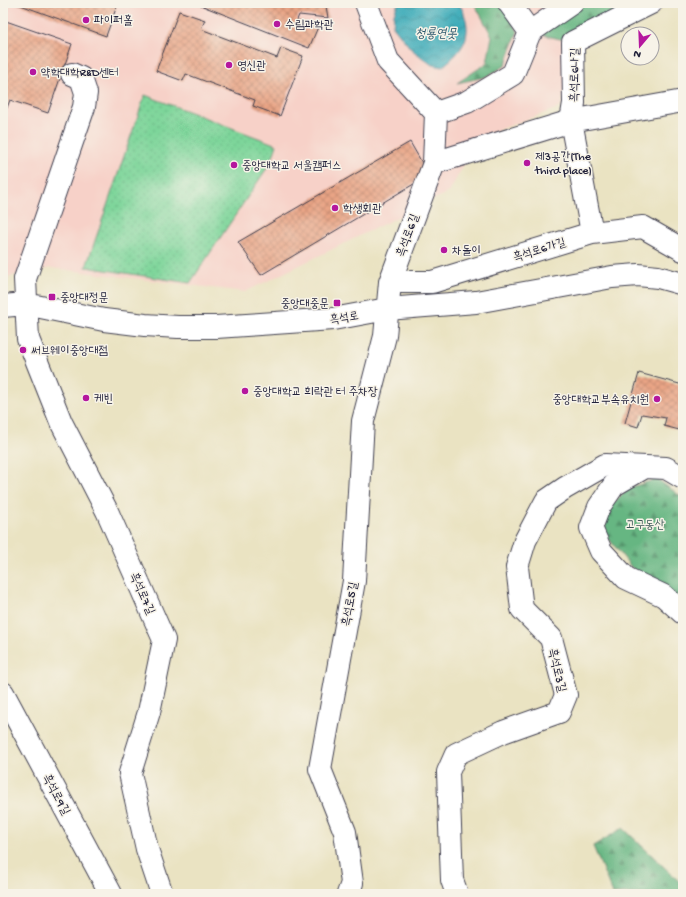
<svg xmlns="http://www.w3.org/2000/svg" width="686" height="897" viewBox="0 0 686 897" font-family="'Gochi Hand','Poor Story',sans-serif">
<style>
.built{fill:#f7d1c8}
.grass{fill:url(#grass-dots);stroke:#507c6a}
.forest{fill:url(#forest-firs);stroke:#446c5e}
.water{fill:url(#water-waves);stroke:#30677a}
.building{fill:url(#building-cross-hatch)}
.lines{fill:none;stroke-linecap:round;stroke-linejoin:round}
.minor-casing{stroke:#403f4f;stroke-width:24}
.minor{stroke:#fff;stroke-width:22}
.poi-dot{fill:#b5179e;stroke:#f7f3e8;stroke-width:1.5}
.labels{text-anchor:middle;stroke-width:3;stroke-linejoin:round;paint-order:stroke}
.poi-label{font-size:12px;fill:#22223b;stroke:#f7f3e8;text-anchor:start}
.street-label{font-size:12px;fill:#22223b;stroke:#f7f3e8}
.park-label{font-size:12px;fill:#3d5858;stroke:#f7f3e8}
.water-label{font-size:13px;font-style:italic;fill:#2d596d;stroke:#f7f3e8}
</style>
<defs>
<pattern id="grass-dots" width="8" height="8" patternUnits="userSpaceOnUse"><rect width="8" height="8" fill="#7dd59a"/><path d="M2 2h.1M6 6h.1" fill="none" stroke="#6cb786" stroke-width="1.8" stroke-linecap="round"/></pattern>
<pattern id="forest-firs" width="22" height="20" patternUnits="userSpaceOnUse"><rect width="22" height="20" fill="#66b682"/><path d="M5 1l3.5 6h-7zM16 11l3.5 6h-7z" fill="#54946c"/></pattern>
<pattern id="water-waves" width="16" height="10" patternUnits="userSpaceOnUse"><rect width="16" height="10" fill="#3dacb9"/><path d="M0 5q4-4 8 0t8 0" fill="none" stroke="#338c98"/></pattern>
<pattern id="building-cross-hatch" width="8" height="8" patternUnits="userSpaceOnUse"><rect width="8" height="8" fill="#e9a485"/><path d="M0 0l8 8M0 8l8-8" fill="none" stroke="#bc856e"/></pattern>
</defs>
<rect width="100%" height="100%" fill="#f7f3e8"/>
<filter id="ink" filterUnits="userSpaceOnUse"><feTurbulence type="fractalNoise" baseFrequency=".025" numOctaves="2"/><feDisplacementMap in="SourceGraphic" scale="8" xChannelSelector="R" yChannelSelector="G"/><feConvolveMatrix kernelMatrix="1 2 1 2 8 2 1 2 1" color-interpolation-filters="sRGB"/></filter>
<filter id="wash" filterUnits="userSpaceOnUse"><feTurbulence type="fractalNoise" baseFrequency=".012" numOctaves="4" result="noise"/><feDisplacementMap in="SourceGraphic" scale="16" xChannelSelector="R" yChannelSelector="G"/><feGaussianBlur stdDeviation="0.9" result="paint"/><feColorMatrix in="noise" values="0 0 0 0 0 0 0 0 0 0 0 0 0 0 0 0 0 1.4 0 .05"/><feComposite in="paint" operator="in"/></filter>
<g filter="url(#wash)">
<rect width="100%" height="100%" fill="#eae3c2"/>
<path class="built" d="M3,3H651L573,42L561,107L479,137L449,192L245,292L51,268L3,278Z"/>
<path class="grass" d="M145,95L277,145L271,162L190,283L86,267Z"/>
<path class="forest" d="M474,3H501L518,31L505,66L485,77L457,83L487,63L492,36Z
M572,3H651L573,42L530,32Z
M657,479L683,498V624L655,597L605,534L606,510L629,488Z
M623,828L683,885V894H613L593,846Z"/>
<path class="water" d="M398,3H458C463,9 464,13 466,20C471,42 458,54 442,67L432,65L411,49L393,26L394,14Z"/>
<g id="blocks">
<path class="building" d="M15,3H118L106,36Z
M195,3H306L304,4L326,6L328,18L299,15L297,20L318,27L309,48Z
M179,11L205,20L201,29L277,58L281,48L303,56L280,116L253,106L255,100L186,74L183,81L156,71Z
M3,20L72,44L48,113L10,100L3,118Z
M410,142L429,175L261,275L238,242Z
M639,373L683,385V431L664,426L666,418L642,414L638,427L625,423Z"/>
</g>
</g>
<g filter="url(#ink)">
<use href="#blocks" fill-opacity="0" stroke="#403f4f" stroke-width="1"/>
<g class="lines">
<defs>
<path id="minor" d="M366,3L388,61L436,113
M530,32L572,3
M72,74L81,78L86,93L84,107L25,279L28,339L61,422L107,511L164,640L149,712L130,773L147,849L162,894
M436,113L467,102L513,74L530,32L509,3
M434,163L571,121L683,101
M592,233L571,121L574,103L573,42L651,3
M390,282H432L592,233L643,227L683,250
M3,306L26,304L104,320L145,325L178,327H216L333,319L387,309L476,302L612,277L638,275L658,277L683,284
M645,467L614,485L599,507L591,528L601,551L626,578L664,596L683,613
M3,693L111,894
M348,894L352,883L345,832L320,769L354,581L363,421L385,336L390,282L434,163L436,113
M457,894L452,880L448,772L456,754L503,732L559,712L566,695L551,638L522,609L517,567L525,541L546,501L565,488L605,465L666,468L683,478"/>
</defs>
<use href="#minor" class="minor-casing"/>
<use href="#minor" class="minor"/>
</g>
</g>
<g class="poi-dot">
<circle cx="86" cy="20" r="4"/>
<circle cx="277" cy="24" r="4"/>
<circle cx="229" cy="65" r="4"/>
<circle cx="33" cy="72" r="4"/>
<circle cx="527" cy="163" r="4"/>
<circle cx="234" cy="165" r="4"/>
<circle cx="335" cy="208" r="4"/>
<circle cx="444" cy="250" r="4"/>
<rect x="48" y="293" width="8" height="8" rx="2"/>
<rect x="333" y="299" width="8" height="8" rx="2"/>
<circle cx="23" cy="350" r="4"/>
<circle cx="245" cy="391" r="4"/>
<circle cx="86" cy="398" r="4"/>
<circle cx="657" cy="399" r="4"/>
</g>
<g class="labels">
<g class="poi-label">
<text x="94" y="24">파이퍼홀</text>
<text x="285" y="28">수림과학관</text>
<text x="237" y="69">영신관</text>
<text x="41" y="76">약학대학R&amp;D센터</text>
<text x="535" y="160">제3공간(The<tspan x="535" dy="14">third place)</tspan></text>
<text x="242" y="169">중앙대학교 서울캠퍼스</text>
<text x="343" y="212">학생회관</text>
<text x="452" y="254">차돌이</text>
<text x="60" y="301">중앙대정문</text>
<text x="329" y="307" text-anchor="end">중앙대중문</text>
<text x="31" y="354">써브웨이중앙대점</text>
<text x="253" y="395">중앙대학교 희락관 터 주차장</text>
<text x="94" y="402">케빈</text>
<text x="649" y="403" text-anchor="end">중앙대학교부속유치원</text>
</g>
<g class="street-label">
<text transform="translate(574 75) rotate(-89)" y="4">흑석로6나길</text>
<text transform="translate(407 235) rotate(-70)" y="4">흑석로6길</text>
<text transform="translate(539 249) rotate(-17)" y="4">흑석로6가길</text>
<text transform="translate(344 317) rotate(-9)" y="4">흑석로</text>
<text transform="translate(143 593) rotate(66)" y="4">흑석로7길</text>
<text transform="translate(349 604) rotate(-80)" y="4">흑석로5길</text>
<text transform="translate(558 670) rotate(77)" y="4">흑석로3길</text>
<text transform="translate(57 794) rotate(62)" y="4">흑석로9길</text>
</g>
<g class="park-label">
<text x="645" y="528">고구동산</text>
</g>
<g class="water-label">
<text x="436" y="37">청룡연못</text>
</g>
</g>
<rect width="686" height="897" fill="none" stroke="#f7f3e8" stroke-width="16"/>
<g transform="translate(640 46) rotate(199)"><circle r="19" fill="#f7f3e8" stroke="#a29fa3"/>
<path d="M0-3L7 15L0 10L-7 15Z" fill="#b5179e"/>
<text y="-6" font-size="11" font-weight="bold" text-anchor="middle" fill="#22223b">N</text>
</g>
</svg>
